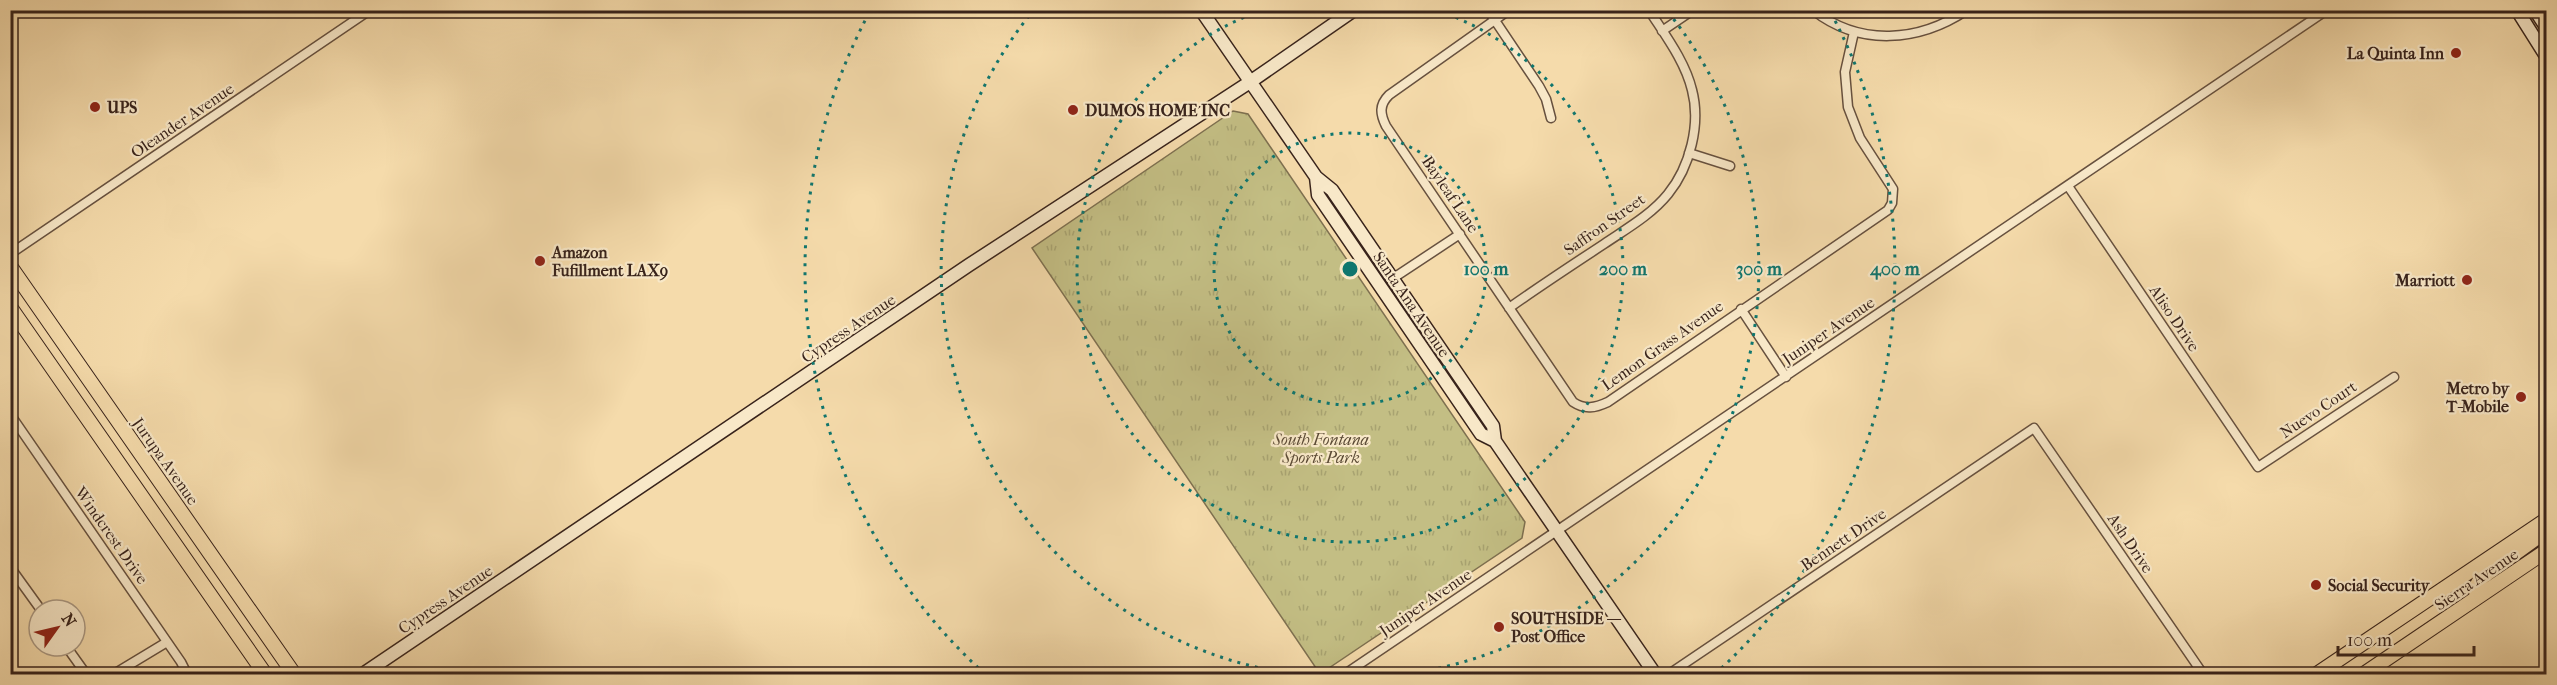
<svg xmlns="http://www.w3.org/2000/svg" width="2557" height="685" viewBox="0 0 2557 685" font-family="'IM FELL French Canon',serif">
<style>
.park{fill:url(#park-tufts);stroke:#7e7050;stroke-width:1.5}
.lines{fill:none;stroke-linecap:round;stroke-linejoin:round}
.street-casing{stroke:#67513f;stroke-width:11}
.secondary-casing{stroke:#38231b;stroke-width:15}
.primary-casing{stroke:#38231b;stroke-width:16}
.street{stroke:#f8e8c8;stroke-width:8}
.secondary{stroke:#f8e8c8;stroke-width:12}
.primary{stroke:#f5dbab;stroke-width:14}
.ring{fill:none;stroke:#0f766e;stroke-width:3;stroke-dasharray:3 6}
.poi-dot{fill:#8f2418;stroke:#f8e8c8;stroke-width:2}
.labels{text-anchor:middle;stroke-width:4.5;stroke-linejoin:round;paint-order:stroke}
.poi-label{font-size:16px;font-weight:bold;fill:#38231b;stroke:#f8e8c8;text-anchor:start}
.street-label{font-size:16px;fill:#38231b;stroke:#f8e8c8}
.park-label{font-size:16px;font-style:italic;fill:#5b4a35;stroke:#f8e8c8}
.centre{fill:#0f766e;stroke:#f8e8c8;stroke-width:3}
.ring-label{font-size:18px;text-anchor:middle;font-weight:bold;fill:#0f766e;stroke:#f8e8c8;stroke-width:4.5;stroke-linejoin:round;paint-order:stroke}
</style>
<defs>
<pattern id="park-tufts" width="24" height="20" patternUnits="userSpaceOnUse" patternTransform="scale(1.5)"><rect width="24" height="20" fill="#c3be84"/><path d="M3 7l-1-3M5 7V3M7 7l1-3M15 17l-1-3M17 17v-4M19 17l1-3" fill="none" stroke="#a8a371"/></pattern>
</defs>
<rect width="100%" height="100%" fill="#f5dbab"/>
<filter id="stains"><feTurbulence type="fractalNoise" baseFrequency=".00333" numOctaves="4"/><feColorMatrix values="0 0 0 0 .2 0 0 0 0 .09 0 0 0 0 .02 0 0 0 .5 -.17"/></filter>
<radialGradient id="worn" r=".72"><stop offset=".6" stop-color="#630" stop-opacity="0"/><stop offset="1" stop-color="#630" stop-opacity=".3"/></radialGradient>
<path class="park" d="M1233,111L1248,114L1525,522L1522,538L1320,674L1032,248Z"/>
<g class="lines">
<defs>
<path id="street" d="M1488,10L1539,86L1546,99L1551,118
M1509,10L1389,95C1379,105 1380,114 1386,126L1573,402C1585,410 1595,408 1608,402L1888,210L1892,203L1893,189L1860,138L1848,107L1845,72L1854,32
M1813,10C1860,47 1919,42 1967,10
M1662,31L1693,10
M1689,153L1730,166
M2068,186L2258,467L2394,377
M10,254L370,10
M1392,279L1460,234
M1509,308C1540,286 1572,265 1604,244C1626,229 1651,215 1668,194C1690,167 1701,124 1692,90C1685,61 1665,35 1649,10
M1741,309L1786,377
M10,414L181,662L187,674
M10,567L41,610
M66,646L86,674
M114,674L167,642
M1345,674L2327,10
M1669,674L2034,428L2203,674"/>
<path id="secondary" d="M1201,10L1316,177L1332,190L1493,426L1495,441L1655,674
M2517,10L2546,56
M2535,10L2546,27
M1316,177L1318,195L1481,434L1495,441
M363,674L969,265L1250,82L1354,10"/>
<path id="primary" d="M10,266L294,674
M10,307L265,674
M2476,598L2477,585L2481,578L2539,536L2541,527
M2317,674L2546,520
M2364,674L2546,551"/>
</defs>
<use href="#street" class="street-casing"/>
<use href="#secondary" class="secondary-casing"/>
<use href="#primary" class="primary-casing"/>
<use href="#street" class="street"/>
<use href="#secondary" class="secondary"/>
<use href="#primary" class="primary"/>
</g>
<g class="ring">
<circle cx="1350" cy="269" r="136"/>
<path d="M1439 11A273 273 0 1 1 1261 11"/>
<path d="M1293 674A409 409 0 0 1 1032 12M1668 12A409 409 0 0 1 1407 674"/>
<path d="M985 674A545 545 0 0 1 869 13M1831 13A545 545 0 0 1 1715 674"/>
</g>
<g class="poi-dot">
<circle cx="2456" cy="53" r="6"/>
<circle cx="95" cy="107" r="6"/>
<circle cx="1073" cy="110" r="6"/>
<circle cx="540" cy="261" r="6"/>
<circle cx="2467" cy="280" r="6"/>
<circle cx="2521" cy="397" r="6"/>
<circle cx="2316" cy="585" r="6"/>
<circle cx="1499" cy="627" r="6"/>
</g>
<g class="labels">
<g class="poi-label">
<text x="2444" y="59" text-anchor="end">La Quinta Inn</text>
<text x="107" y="113">UPS</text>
<text x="1085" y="116">DUMOS HOME INC</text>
<text x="552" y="258">Amazon<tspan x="552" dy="18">Fufillment LAX9</tspan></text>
<text x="2455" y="286" text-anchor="end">Marriott</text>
<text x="2509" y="394" text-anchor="end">Metro by<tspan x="2509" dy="18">T-Mobile</tspan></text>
<text x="2328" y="591">Social Security</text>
<text x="1511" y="624">SOUTHSIDE —<tspan x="1511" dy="18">Post Office</tspan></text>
</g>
<g class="street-label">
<text transform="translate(182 120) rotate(-34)" y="6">Oleander Avenue</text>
<text transform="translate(1451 194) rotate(56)" y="6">Bayleaf Lane</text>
<text transform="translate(1604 224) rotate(-35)" y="6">Saffron Street</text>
<text transform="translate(1412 304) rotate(56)" y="6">Santa Ana Avenue</text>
<text transform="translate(2175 318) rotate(56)" y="6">Aliso Drive</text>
<text transform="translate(848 328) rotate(-34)" y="6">Cypress Avenue</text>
<text transform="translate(1828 330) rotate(-34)" y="6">Juniper Avenue</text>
<text transform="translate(1662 345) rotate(-35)" y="6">Lemon Grass Avenue</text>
<text transform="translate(2318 409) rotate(-34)" y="6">Nuevo Court</text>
<text transform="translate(166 461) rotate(55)" y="6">Jurupa Avenue</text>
<text transform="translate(112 535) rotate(55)" y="6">Windcrest Drive</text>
<text transform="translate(1843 539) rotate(-34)" y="6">Bennett Drive</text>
<text transform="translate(2131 543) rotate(56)" y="6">Ash Drive</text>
<text transform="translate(2476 579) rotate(-34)" y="6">Sierra Avenue</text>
<text transform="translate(445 599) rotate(-34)" y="6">Cypress Avenue</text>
<text transform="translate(1425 602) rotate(-34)" y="6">Juniper Avenue</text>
</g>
<g class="park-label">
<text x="1321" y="445">South Fontana<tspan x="1321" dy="18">Sports Park</tspan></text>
</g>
</g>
<circle cx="1350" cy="269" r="9" class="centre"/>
<g class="ring-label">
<text x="1486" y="275">100 m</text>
<text x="1623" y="275">200 m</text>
<text x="1759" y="275">300 m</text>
<text x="1895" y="275">400 m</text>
</g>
<rect width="2557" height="685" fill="none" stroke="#f5dbab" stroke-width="36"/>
<rect x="12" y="12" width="2533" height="661" fill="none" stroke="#38231b" stroke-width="3"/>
<rect x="18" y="18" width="2521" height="649" fill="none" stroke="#38231b" stroke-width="1.5"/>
<g transform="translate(57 628) rotate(56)"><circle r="28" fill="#f8e8c8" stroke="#ab9983" stroke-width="1.5"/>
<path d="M0-4.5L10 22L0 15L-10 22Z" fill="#8f2418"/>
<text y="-9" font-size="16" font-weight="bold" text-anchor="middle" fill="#38231b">N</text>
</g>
<path d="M2338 646v9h136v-9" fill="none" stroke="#38231b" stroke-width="3"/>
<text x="2347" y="646" font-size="18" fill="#38231b" stroke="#f8e8c8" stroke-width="4.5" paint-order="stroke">100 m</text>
<rect width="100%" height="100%" filter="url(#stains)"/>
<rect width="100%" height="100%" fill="url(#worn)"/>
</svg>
